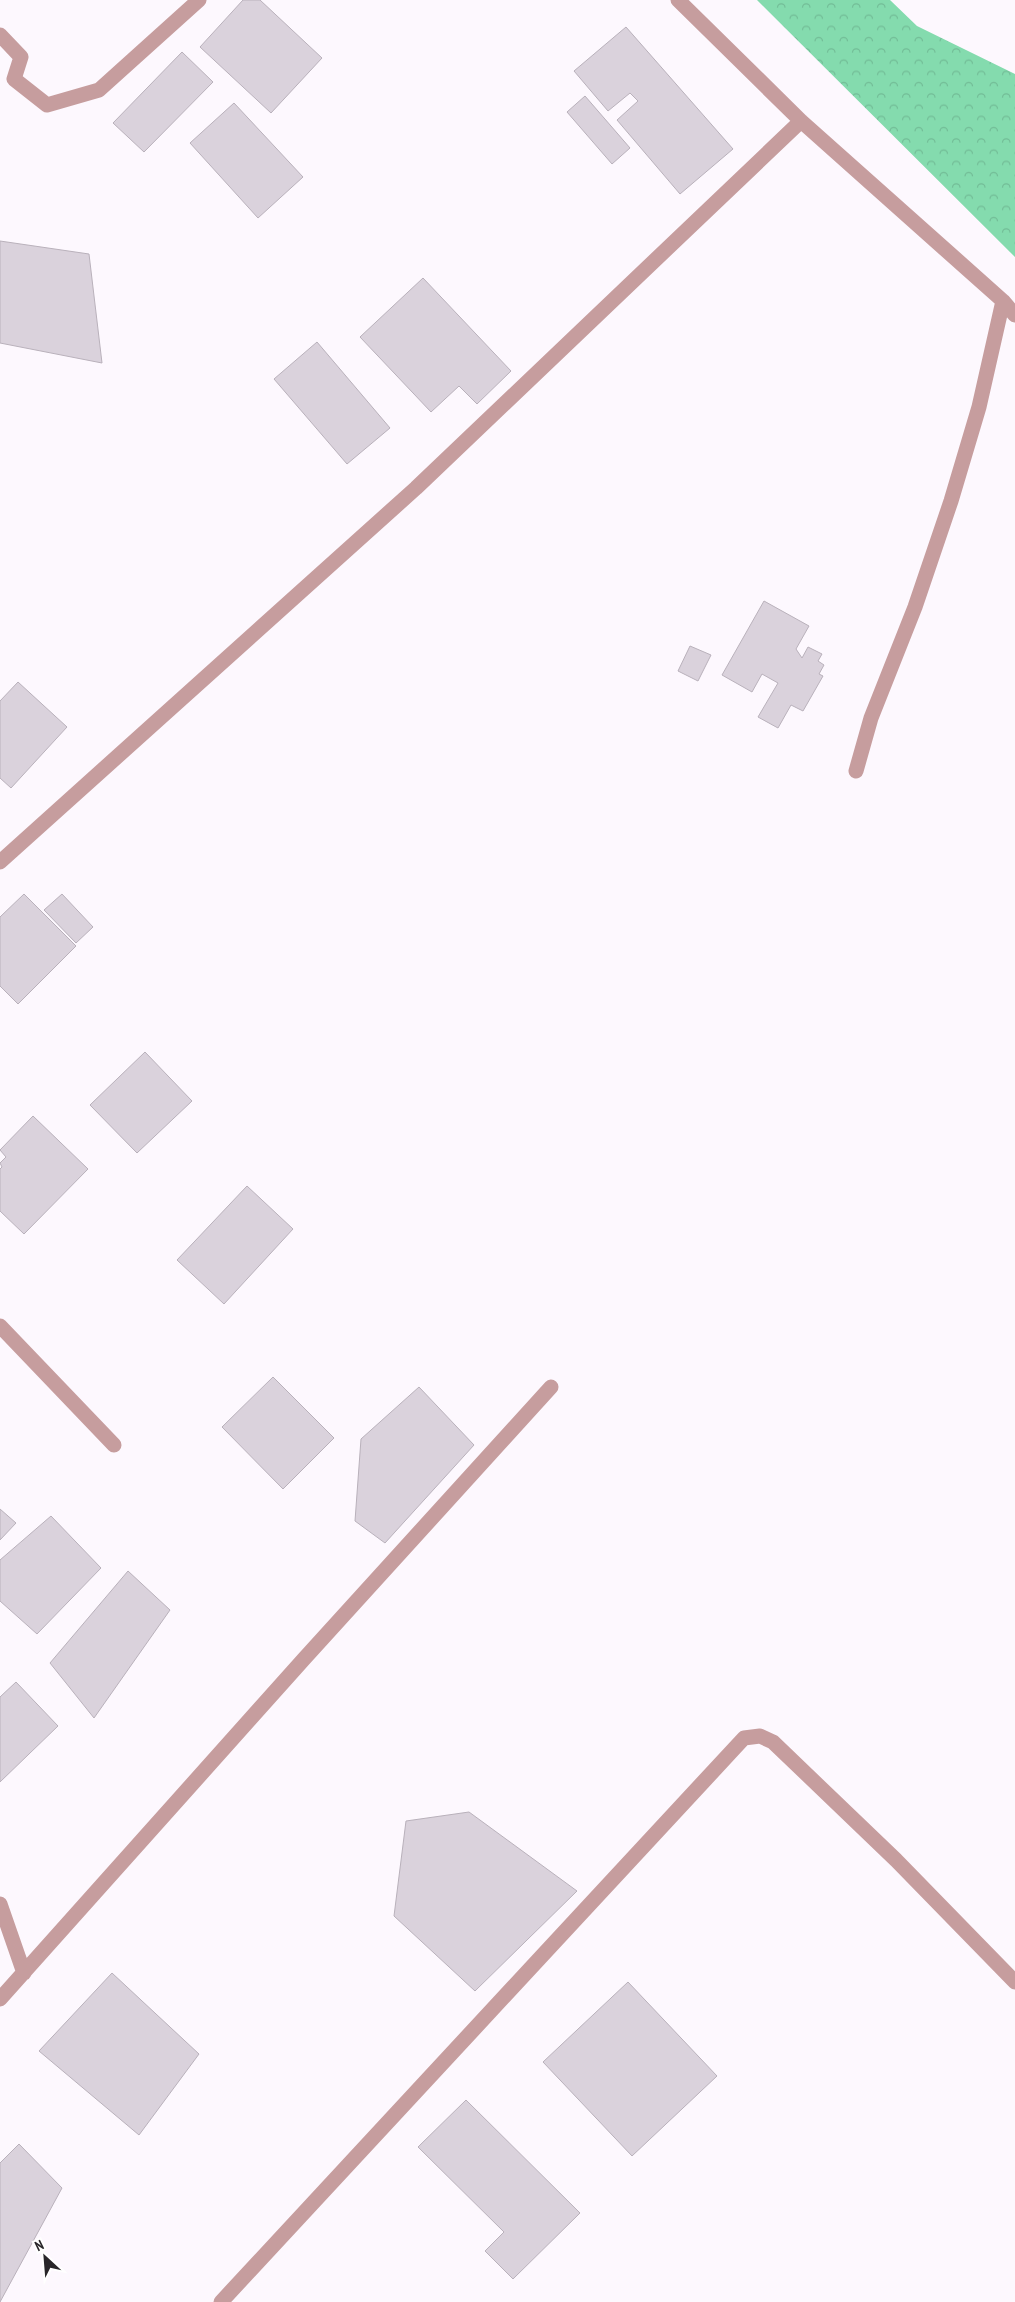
<svg xmlns="http://www.w3.org/2000/svg" width="1015" height="2302" viewBox="0 0 1015 2302" font-family="'PT Sans Narrow',sans-serif">
<style>
.forest{fill:url(#forest-crowns)}
.building{fill:#dad2dc;stroke:#b9b1bb}
.lines{fill:none;stroke-linecap:round;stroke-linejoin:round}
.minor{stroke:#c69d9e;stroke-width:15}
</style>
<defs>
<pattern id="forest-crowns" width="20" height="18" patternUnits="userSpaceOnUse" patternTransform="scale(1.25)"><rect width="20" height="18" fill="#84dbae"/><path d="M2 6a3 3 0 1 1 6 0M12 15a3 3 0 1 1 6 0" fill="none" stroke="#72bc96"/></pattern>
</defs>
<rect width="100%" height="100%" fill="#fdf8fe"/>
<path class="forest" d="M757,0H890L917,26L1015,74V257Z"/>
<path class="building" d="M243,0H260L322,58L271,113L200,47Z
M626,27L733,149L680,194L617,120L638,101L630,93L608,111L574,71Z
M182,52L213,82L144,152L113,123Z
M585,96L630,148L612,164L567,112Z
M234,103L303,177L258,218L190,143Z
M0,241L89,254L102,363L0,343Z
M423,278L511,371L477,404L459,386L431,412L360,337Z
M317,342L390,428L347,464L274,379Z
M764,601L809,626L796,649L802,658L808,647L822,654L818,661L824,665L819,674L823,676L803,711L791,705L778,728L758,717L778,683L762,674L752,692L722,675Z
M690,646L711,655L698,681L678,671Z
M18,682L67,727L11,788L0,778V701Z
M24,894L76,946L18,1004L0,986V917Z
M62,894L93,927L76,943L44,910Z
M145,1052L192,1101L137,1153L90,1105Z
M33,1116L88,1169L24,1234L0,1211V1169L2,1167L0,1163L6,1157L0,1150Z
M247,1186L293,1229L224,1304L177,1260Z
M273,1377L334,1438L283,1489L222,1427Z
M419,1387L474,1445L385,1543L355,1521L361,1439Z
M0,1509L16,1523L0,1540Z
M51,1516L101,1568L37,1634L0,1601V1560Z
M128,1571L170,1610L94,1718L50,1663Z
M16,1682L58,1726L0,1782V1697Z
M469,1812L577,1891L475,1991L394,1916L406,1821Z
M112,1973L199,2054L139,2135L39,2051Z
M628,1982L717,2076L632,2156L543,2062Z
M466,2100L580,2213L513,2279L485,2251L504,2232L418,2147Z
M19,2144L62,2188L0,2302V2163Z"/>
<g class="lines">
<path class="minor" d="M678,0L801,121L1003,301L1015,315
M0,35L21,57L14,79L47,105L99,90L199,0
M856,771L871,718L915,607L951,501L979,407L1003,301
M0,862L416,488L801,121
M0,1326L114,1445
M0,1904L24,1973
M0,1999L303,1660L551,1387
M221,2302L744,1738L760,1736L773,1742L896,1860L1015,1982"/>
</g>
<g transform="translate(45 2257) rotate(334)" stroke="#ffffff" stroke-width="4" paint-order="stroke">
<path d="M0-4L9 19L0 12L-9 19Z" fill="#282529"/>
<text y="-8" font-size="14" font-weight="bold" text-anchor="middle" fill="#282529">N</text>
</g>
</svg>
